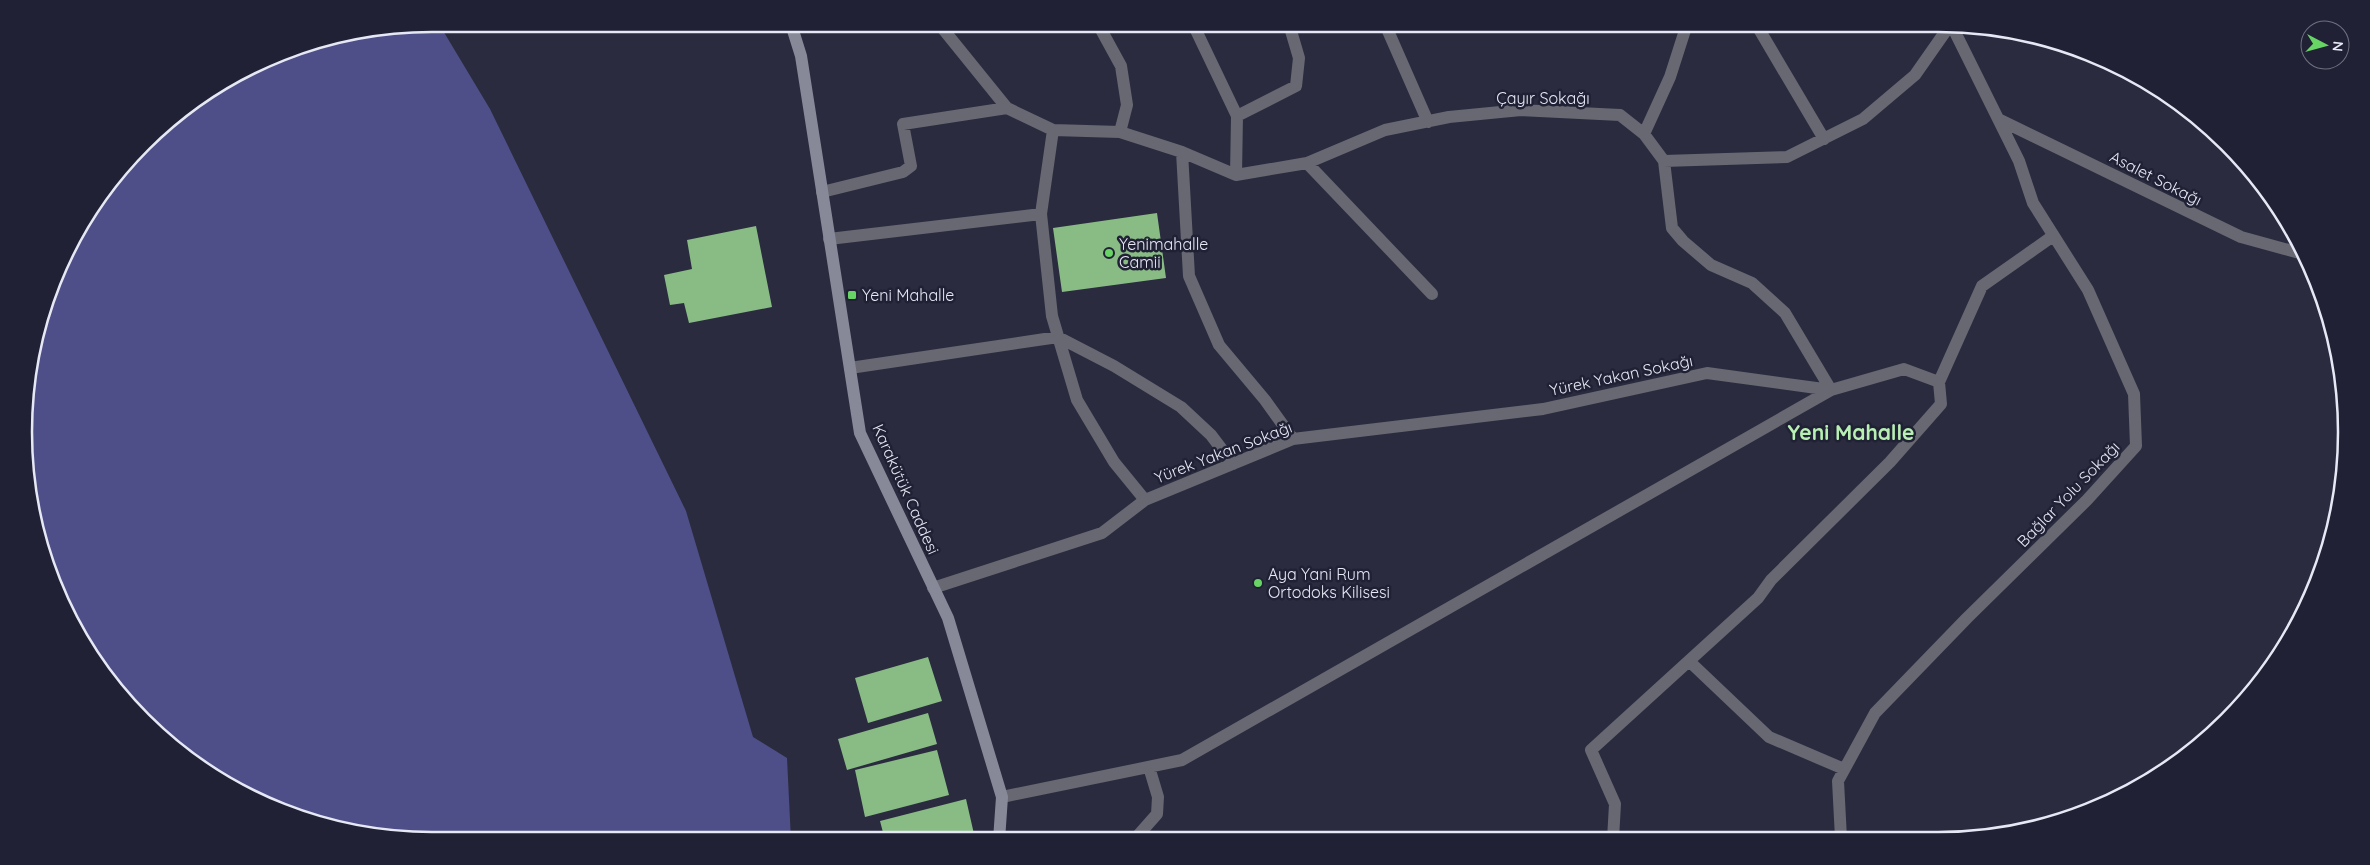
<svg xmlns="http://www.w3.org/2000/svg" width="2370" height="865" viewBox="0 0 2370 865" font-family="Quicksand,sans-serif">
<style>
.water{fill:#4e4f88}
.building{fill:#89bb85}
.lines{fill:none;stroke-linecap:round;stroke-linejoin:round}
.street{stroke:#676872;stroke-width:12}
.secondary{stroke:#878898;stroke-width:12}
.poi-dot{fill:#68d465;stroke:#202134;stroke-width:2}
.labels{text-anchor:middle;stroke-width:5;stroke-linejoin:round;paint-order:stroke}
.street-label{font-size:16px;fill:#e6e8f5;stroke:#202134}
.poi-label{font-size:16px;fill:#e6e8f5;stroke:#202134;text-anchor:start}
.district-label{font-size:21px;font-weight:bold;fill:#b8f0b4;stroke:#202134}
.rim{fill:none;stroke:#e6e8f5;stroke-width:2.5}
</style>
<rect width="100%" height="100%" fill="#2a2b3e"/>
<path class="water" d="M432,24H439L490,109L686,511L753,737L787,758L791,840L433,841L326,827L252,799L184,757L92,659L55,589L32,513L27,379L46,301L78,228L163,125L228,78L301,46Z"/>
<path class="building" d="M576,24H596L582,33Z
M1157,213L1166,278L1062,292L1053,228Z
M756,226L772,307L689,323L684,303L670,305L664,275L692,269L687,240Z
M928,657L942,701L868,723L855,678Z
M928,713L937,744L847,770L838,739Z
M937,750L949,795L865,817L855,770Z
M966,799L974,834L950,840H885L880,821Z"/>
<g class="lines">
<path class="street" d="M939,24L1007,108L1053,130L1041,214L1052,316L1077,400L1114,462L1145,500L1293,439L1543,409L1707,373L1831,390
M1098,24L1121,66L1127,105L1120,132
M1193,24L1237,116L1236,175
M1385,24L1428,122
M1756,24L1824,139
M1237,116L1296,86L1299,58L1289,24
M1998,119L2241,237L2303,254
M1053,130L1120,132L1182,152L1236,175L1307,163L1385,130L1449,117L1521,110L1620,115L1644,134L1664,161L1787,157L1863,119L1915,75L1950,25
M1644,134L1670,77L1687,24
M1182,152L1189,276L1219,345L1265,400L1293,439
M1664,161L1672,228L1683,241L1711,265L1752,283L1785,313L1831,390
M1307,163L1432,294
M822,192L903,172L911,166L903,124L1007,108
M829,239L1041,214
M850,368L1058,337L1114,366L1181,407L1211,435L1233,464
M1939,382L1982,286L2053,236
M933,588L1102,533L1145,500
M1689,661L1769,737L1844,769
M1002,797L1182,760L1831,390L1904,369L1939,382L1941,404L1890,462L1771,580L1758,598L1591,750L1615,804L1613,839
M1841,838L1838,781L1875,713L1967,618L2087,500L2136,446L2134,394L2088,290L2033,203L2019,161L1952,26
M1134,840L1157,814L1158,797L1149,767"/>
<path class="secondary" d="M791,24L801,56L860,433L948,618L1002,797L999,840"/>
</g>
<g class="poi-dot">
<circle cx="1109" cy="253" r="5"/>
<rect x="847" y="290" width="10" height="10" rx="2.5"/>
<circle cx="1258" cy="583" r="5"/>
</g>
<g class="labels">
<g class="street-label">
<text x="1543" y="104">Çayır Sokağı</text>
<text transform="translate(2156 178) rotate(27)" y="6">Asalet Sokağı</text>
<text transform="translate(1621 375) rotate(-12)" y="6">Yürek Yakan Sokağı</text>
<text transform="translate(1223 452) rotate(-21)" y="6">Yürek Yakan Sokağı</text>
<text transform="translate(906 489) rotate(66)" y="6">Karakütük Caddesi</text>
<text transform="translate(2068 494) rotate(-46)" y="6">Bağlar Yolu Sokağı</text>
</g>
<g class="poi-label">
<text x="1119" y="250">Yenimahalle<tspan x="1119" dy="18">Camii</tspan></text>
<text x="862" y="301">Yeni Mahalle</text>
<text x="1268" y="580">Aya Yani Rum<tspan x="1268" dy="18">Ortodoks Kilisesi</tspan></text>
</g>
<g class="district-label">
<text x="1851" y="440">Yeni Mahalle</text>
</g>
</g>
<path d="M0 0H2370V865H0ZM432 32H1938A400 400 0 0 1 2338 432V432A400 400 0 0 1 1938 832H432A400 400 0 0 1 32 432V432A400 400 0 0 1 432 32Z" fill="#202134" fill-rule="evenodd"/>
<path class="rim" d="M432 32H1938A400 400 0 0 1 2338 432V432A400 400 0 0 1 1938 832H432A400 400 0 0 1 32 432V432A400 400 0 0 1 432 32Z"/>
<g transform="translate(2325 45) rotate(96)"><circle r="24" fill="#202134" stroke="#6f7181"/>
<path d="M0-4L9 19L0 12L-9 19Z" fill="#68d465"/>
<text y="-8" font-size="14" font-weight="bold" text-anchor="middle" fill="#e6e8f5">N</text>
</g>
</svg>
